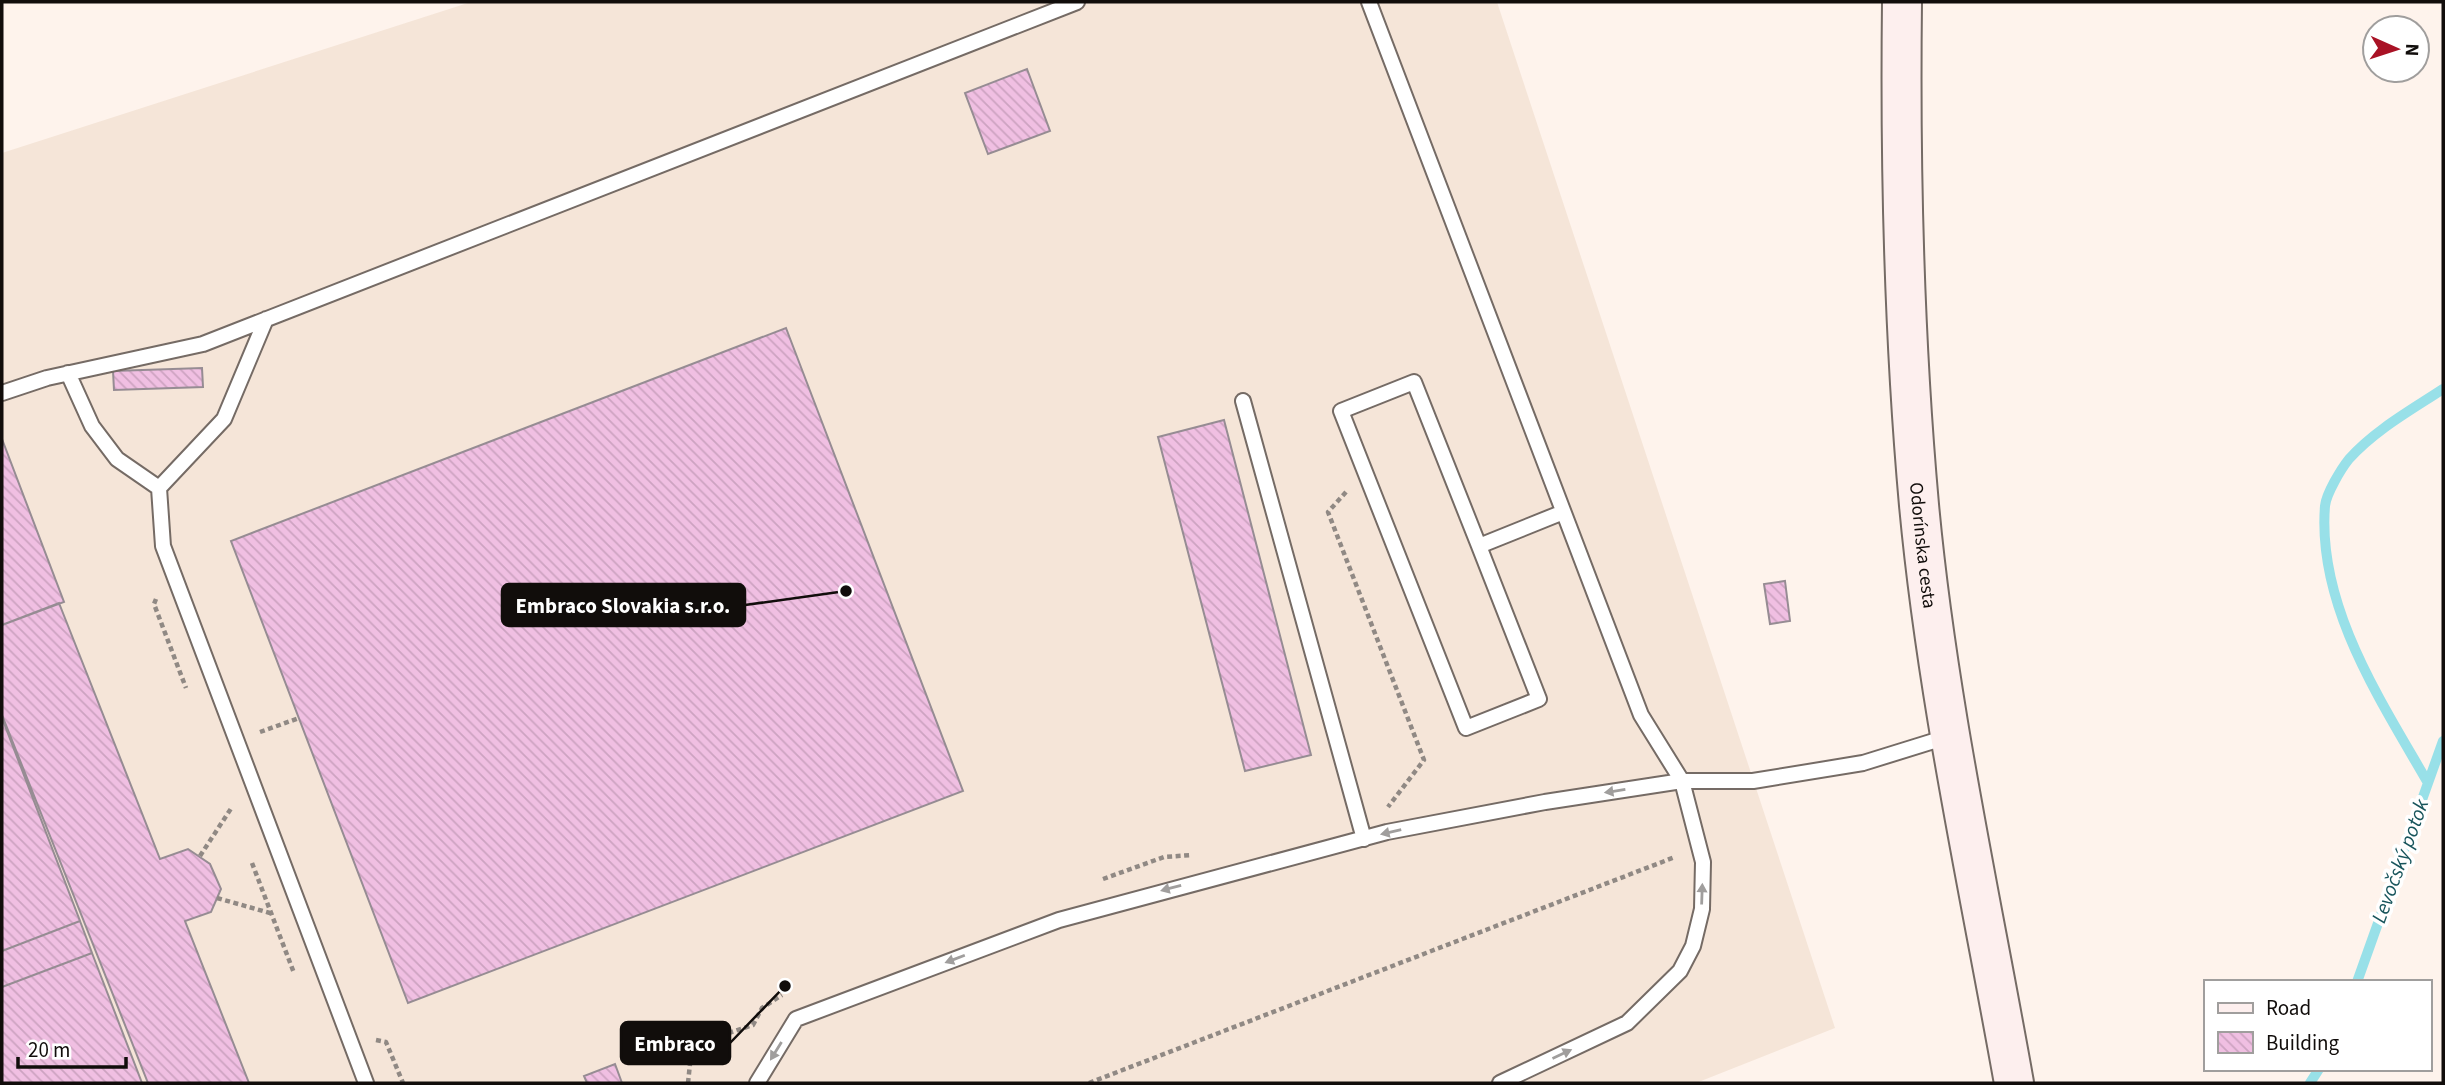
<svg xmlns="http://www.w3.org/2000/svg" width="2445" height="1085" viewBox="0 0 2445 1085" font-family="'Source Sans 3',sans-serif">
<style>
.built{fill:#f5e5d8}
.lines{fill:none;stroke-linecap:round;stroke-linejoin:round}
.stream{stroke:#98e0e8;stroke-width:10}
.building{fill:url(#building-back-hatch);stroke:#968c93;stroke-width:2}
.service-casing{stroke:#756b65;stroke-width:18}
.secondary-casing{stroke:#756b65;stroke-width:42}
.path{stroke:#908984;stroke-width:4.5;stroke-dasharray:5 3.5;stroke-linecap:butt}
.service{stroke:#fff;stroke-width:14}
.secondary{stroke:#fdefee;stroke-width:38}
.oneway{fill:#a09e9d}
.labels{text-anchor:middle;stroke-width:7;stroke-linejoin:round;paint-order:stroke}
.street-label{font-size:19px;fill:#110d0b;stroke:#fff}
.water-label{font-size:21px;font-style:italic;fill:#18555c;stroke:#fff}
.leader{fill:none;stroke:#110d0b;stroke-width:2.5}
.callout-dot{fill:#110d0b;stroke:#fff;stroke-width:2.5}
.callout{fill:#110d0b;stroke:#110d0b;stroke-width:2.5}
.callout-label{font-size:21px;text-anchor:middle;font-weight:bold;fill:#fff}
</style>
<defs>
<pattern id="building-back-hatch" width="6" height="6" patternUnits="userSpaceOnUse" patternTransform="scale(1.75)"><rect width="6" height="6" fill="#f0bfe2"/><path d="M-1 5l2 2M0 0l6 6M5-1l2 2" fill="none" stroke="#cda3c1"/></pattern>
</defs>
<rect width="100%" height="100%" fill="#fef3ec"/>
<path class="built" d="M471,2H1497L1835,1028L1696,1083H2V153Z"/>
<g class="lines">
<path class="stream" d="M2428,783C2381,701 2317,606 2325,506C2326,494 2341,469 2349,459C2375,430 2411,410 2443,389
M2357,982L2443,741
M2310,1083L2319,1069"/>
</g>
<path class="building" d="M1027,69L1050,131L988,154L965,93Z
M786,328L963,791L408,1003L231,541Z
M202,368L203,387L114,390L113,371Z
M1224,420L1311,755L1245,771L1158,437Z
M2,439L64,602L2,625Z
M1785,581L1790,621L1770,624L1764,584Z
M59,603L160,859L188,849L210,864L221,889L211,912L185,921L249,1083H148L2,715V625Z
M2,718L80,921L2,951Z
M80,921L92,953L2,987V951Z
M92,953L142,1083H2V987Z
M615,1064L622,1083H587L584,1076Z"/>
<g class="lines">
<defs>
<path id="service" d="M1369,2L1641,715L1682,781L1703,862L1702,909L1693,946L1680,971L1627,1023L1500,1083
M266,319L224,419L159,488L163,546L366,1083
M68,373L92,426L117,459L159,488
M2,393L47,378L203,344L1077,2
M1243,401L1364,839
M1479,546L1539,699L1466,728L1341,411L1414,382L1479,546L1561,513
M757,1083L796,1019L1059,920L1387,832L1545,802L1682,781H1753L1863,763L1950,736"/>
<g id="secondary">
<path id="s1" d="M1902,2C1900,169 1904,338 1919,505C1937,699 1980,892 2014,1083"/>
</g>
</defs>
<use href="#service" class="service-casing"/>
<use href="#secondary" class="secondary-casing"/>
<path class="path" d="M1346,492L1328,512L1424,760L1388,807
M156,599L154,604L186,688
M260,732L299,718
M200,856L232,807
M252,863L294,973
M1103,879L1164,857L1192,855
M217,898L270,913
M376,1040L386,1042L403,1083
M688,1083L692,1045L753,1025L762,1008L782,995
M1089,1083L1675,857"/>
<use href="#service" class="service"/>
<use href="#secondary" class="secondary"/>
</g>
<defs><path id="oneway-solid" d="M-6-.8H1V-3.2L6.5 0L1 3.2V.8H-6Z" transform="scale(1.75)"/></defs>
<g class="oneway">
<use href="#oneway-solid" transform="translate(1615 791) rotate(171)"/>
<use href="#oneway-solid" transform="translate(1391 832) rotate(167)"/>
<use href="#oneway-solid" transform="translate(1171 888) rotate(165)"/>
<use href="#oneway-solid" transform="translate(1702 894) rotate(-88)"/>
<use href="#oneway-solid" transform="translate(955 959) rotate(159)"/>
<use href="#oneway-solid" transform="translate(776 1051) rotate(122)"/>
<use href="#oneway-solid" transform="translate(1562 1054) rotate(-25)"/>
</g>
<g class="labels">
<g class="street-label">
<text dy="7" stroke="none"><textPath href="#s1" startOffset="544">Odorínska cesta</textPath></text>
</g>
<g class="water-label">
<text transform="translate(2400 861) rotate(-70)" y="7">Levočský potok</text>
</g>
</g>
<path class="leader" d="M846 591L745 605M785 986L730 1043"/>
<g class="callout-dot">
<circle cx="846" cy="591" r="7"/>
<circle cx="785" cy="986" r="7"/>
</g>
<g class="callout">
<rect x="502" y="584" width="243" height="42" rx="7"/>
<rect x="621" y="1022" width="109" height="42" rx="7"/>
</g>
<g class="callout-label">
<text x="623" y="613">Embraco Slovakia s.r.o.</text>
<text x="675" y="1051">Embraco</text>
</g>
<rect width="2445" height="1085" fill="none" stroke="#110d0b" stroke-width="7"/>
<rect x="2204" y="980" width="228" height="91" fill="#ffffff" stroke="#a09e9d" stroke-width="2"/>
<rect x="2218" y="1003" width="35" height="10" fill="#fdefee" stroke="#a09e9d" stroke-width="2"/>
<text x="2266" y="1015" font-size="21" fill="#110d0b">Road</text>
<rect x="2218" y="1032" width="35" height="21" fill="url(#building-back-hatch)" stroke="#a09e9d" stroke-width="2"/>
<text x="2266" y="1050" font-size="21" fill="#110d0b">Building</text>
<g transform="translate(2396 49) rotate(93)"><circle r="33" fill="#ffffff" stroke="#a09e9d" stroke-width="2"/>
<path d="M0-5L12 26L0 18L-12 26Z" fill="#a91225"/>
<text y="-10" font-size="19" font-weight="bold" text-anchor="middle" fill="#110d0b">N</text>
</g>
<path d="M18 1057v10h108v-10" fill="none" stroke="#110d0b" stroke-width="3.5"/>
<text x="28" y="1057" font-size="21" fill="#110d0b" stroke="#ffffff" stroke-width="5" paint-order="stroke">20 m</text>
</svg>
